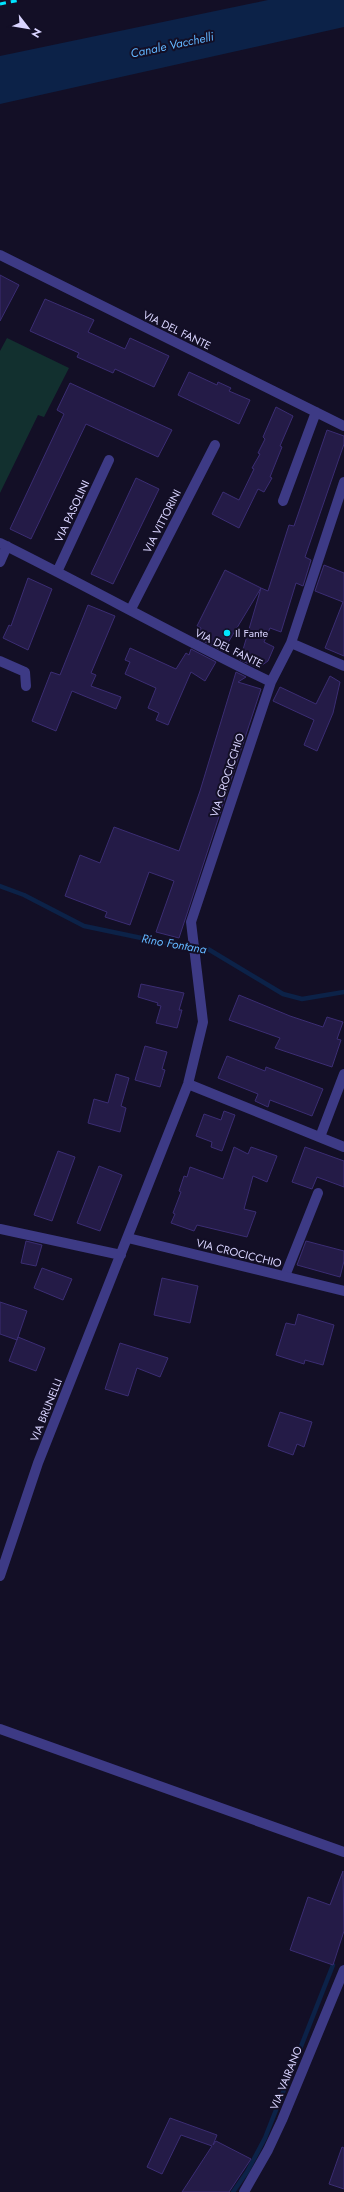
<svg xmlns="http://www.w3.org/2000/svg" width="344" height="2192" viewBox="0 0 344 2192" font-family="Jost,sans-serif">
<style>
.green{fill:#12302f}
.water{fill:#0c2248}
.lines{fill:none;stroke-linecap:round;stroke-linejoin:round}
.stream{stroke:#0c2248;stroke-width:4.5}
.building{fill:#241b47;stroke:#3b2d73}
.pedestrian{stroke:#3d3a85;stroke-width:10}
.minor{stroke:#3d3a85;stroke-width:10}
.tertiary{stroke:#3d3a85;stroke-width:10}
.rail{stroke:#00e5ff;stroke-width:3;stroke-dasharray:6 5;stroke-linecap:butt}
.poi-dot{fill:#00e5ff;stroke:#130f26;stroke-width:1.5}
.labels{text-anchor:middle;stroke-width:4;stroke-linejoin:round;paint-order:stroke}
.street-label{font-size:11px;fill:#d9d4ff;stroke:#130f26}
.poi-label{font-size:11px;fill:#d9d4ff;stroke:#130f26;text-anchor:start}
.water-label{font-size:12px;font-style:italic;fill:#62b6ff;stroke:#130f26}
</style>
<rect width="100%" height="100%" fill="#130f26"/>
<path class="green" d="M7,338L69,368L44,417L38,415L0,493V351Z"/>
<path class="water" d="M268,0H344V27L0,104V56Z"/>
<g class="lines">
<path class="stream" d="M0,886L24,895L84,926L175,945L208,949L283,994L302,999L344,992
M233,2192L247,2172L265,2138L333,1965"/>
</g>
<path class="building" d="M0,275L19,285L0,321Z
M45,299L94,320L88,332L125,349L130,338L169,356L154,387L115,369L113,373L77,357L79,353L30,331Z
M189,372L217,385L218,382L231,388L229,391L250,400L239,424L178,395Z
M70,383L172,430L158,457L86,424L31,539L10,529L64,414L57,410Z
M276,407L293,416L280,446L282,447L270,477L272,478L264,492L258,489L239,528L212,514L223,492L239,500L254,469L252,468L260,454L258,453L265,439L263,437Z
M327,430L344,436V444L305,557L311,560L303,586L296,583L281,632L270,628L264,642L274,647L268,661L258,668L240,660L261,588L268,591L289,525L294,526Z
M136,478L159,489L113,584L91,574Z
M324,565L344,573V656L325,648L343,602L315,591Z
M225,570L261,588L223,651L197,638L201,628L197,626Z
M28,578L52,589L28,650L3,638L9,625L11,626Z
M88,605L115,616L91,673L96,675L91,686L121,697L116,709L72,691L56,731L32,721L51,672L60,675Z
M130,648L176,669L186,653L189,655L191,649L216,662L205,681L191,672L168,725L156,720L159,713L148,708L156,688L125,674L130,662L125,660Z
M236,672L246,677L238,682L261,689L179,938L156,932L174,881L149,872L130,925L105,917L107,912L65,896L80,855L100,863L114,827L179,851L200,791Z
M330,676L340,682L333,713L317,751L304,745L314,720L273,701L280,687L316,704Z
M141,984L184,993L179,1010H182L177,1028L156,1023L161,1006L157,1005L158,1003L138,997Z
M239,995L290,1016L323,1027L327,1017L343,1022L337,1039L341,1040L332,1067L275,1048L280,1038L229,1020Z
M145,1046L167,1052L162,1069L165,1070L160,1087L135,1080Z
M227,1056L265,1071L266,1067L323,1089L312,1116L270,1100L268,1107L255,1101L258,1094L218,1078Z
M116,1074L129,1078L121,1106L126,1108L120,1132L88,1123L94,1099L108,1103Z
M224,1111L235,1115L222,1151L211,1147L212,1142L196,1136L204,1114L221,1120Z
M234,1147L248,1154L251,1147L277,1156L267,1182L253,1176L244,1209L256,1212L247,1237L197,1225L194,1231L171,1223L175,1214L173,1213L181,1192L179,1191L184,1176L187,1177L190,1167L223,1179Z
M305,1147L344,1161V1187L317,1177L312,1189L292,1182Z
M58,1151L75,1157L52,1221L34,1215Z
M99,1166L122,1175L100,1231L77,1223Z
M26,1241L42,1245L36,1266L21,1263Z
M306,1241L344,1251V1261L340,1277L297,1265Z
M42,1268L72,1279L63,1300L34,1288Z
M162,1278L198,1286L190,1323L154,1315Z
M0,1302L27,1311L17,1340L0,1334Z
M298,1314L334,1325L323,1365L305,1360L304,1364L276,1355L286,1323L295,1325Z
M18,1337L45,1348L36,1371L9,1361Z
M120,1343L168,1358L160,1377L137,1368L128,1396L105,1389Z
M280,1412L312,1422L304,1447L297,1444L293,1455L268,1446Z
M343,1871L344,1931L333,1965L290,1950L308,1897L330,1905Z
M170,2118L217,2135L213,2145L216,2141L251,2159L229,2192H182L212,2146L181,2135L162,2174L147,2167Z
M342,2147L344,2148V2189L329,2184Z"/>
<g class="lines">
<path class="pedestrian" d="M285,1276L318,1193"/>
<path class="minor" d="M0,255L344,426
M283,501L316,412
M0,543C91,588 179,638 271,682
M0,562L7,546
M57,572L109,460
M131,609L215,445
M291,643L344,666
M0,661L25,672L26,686
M188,1084L344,1147
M320,1137L344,1074
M0,1229L121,1255
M128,1238L344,1291
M0,1576L38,1463L188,1084L203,1022L191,922L271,682L291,643L344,482
M244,2192L268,2150L282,2120L344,1970"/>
<path class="tertiary" d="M0,1729L344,1852"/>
<path class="rail" d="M0,4L20,0"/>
</g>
<circle class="poi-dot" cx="227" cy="633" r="4"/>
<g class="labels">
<g class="street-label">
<text transform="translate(177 330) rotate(26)" y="4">VIA DEL FANTE</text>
<text transform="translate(72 511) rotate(-65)" y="4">VIA PASOLINI</text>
<text transform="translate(162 521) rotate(-63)" y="4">VIA VITTORINI</text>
<text transform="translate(229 648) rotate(26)" y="4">VIA DEL FANTE</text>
<text transform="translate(227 775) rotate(-72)" y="4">VIA CROCICCHIO</text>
<text transform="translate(239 1253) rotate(14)" y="4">VIA CROCICCHIO</text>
<text transform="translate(46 1410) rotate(-68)" y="4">VIA BRUNELLI</text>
<text transform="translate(286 2078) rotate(-68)" y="4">VIA VAIRANO</text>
</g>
<g class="poi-label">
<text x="235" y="637">Il Fante</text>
</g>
<g class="water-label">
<text transform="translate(172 45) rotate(-12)" y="4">Canale Vacchelli</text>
<text transform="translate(174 944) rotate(10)" y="4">Rino Fontana</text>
</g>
</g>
<g transform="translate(28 28) rotate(121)" stroke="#130f26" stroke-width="3" paint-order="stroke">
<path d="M0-3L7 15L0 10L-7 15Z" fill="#d9d4ff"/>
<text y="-6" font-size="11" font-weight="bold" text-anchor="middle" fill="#d9d4ff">N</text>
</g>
</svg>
